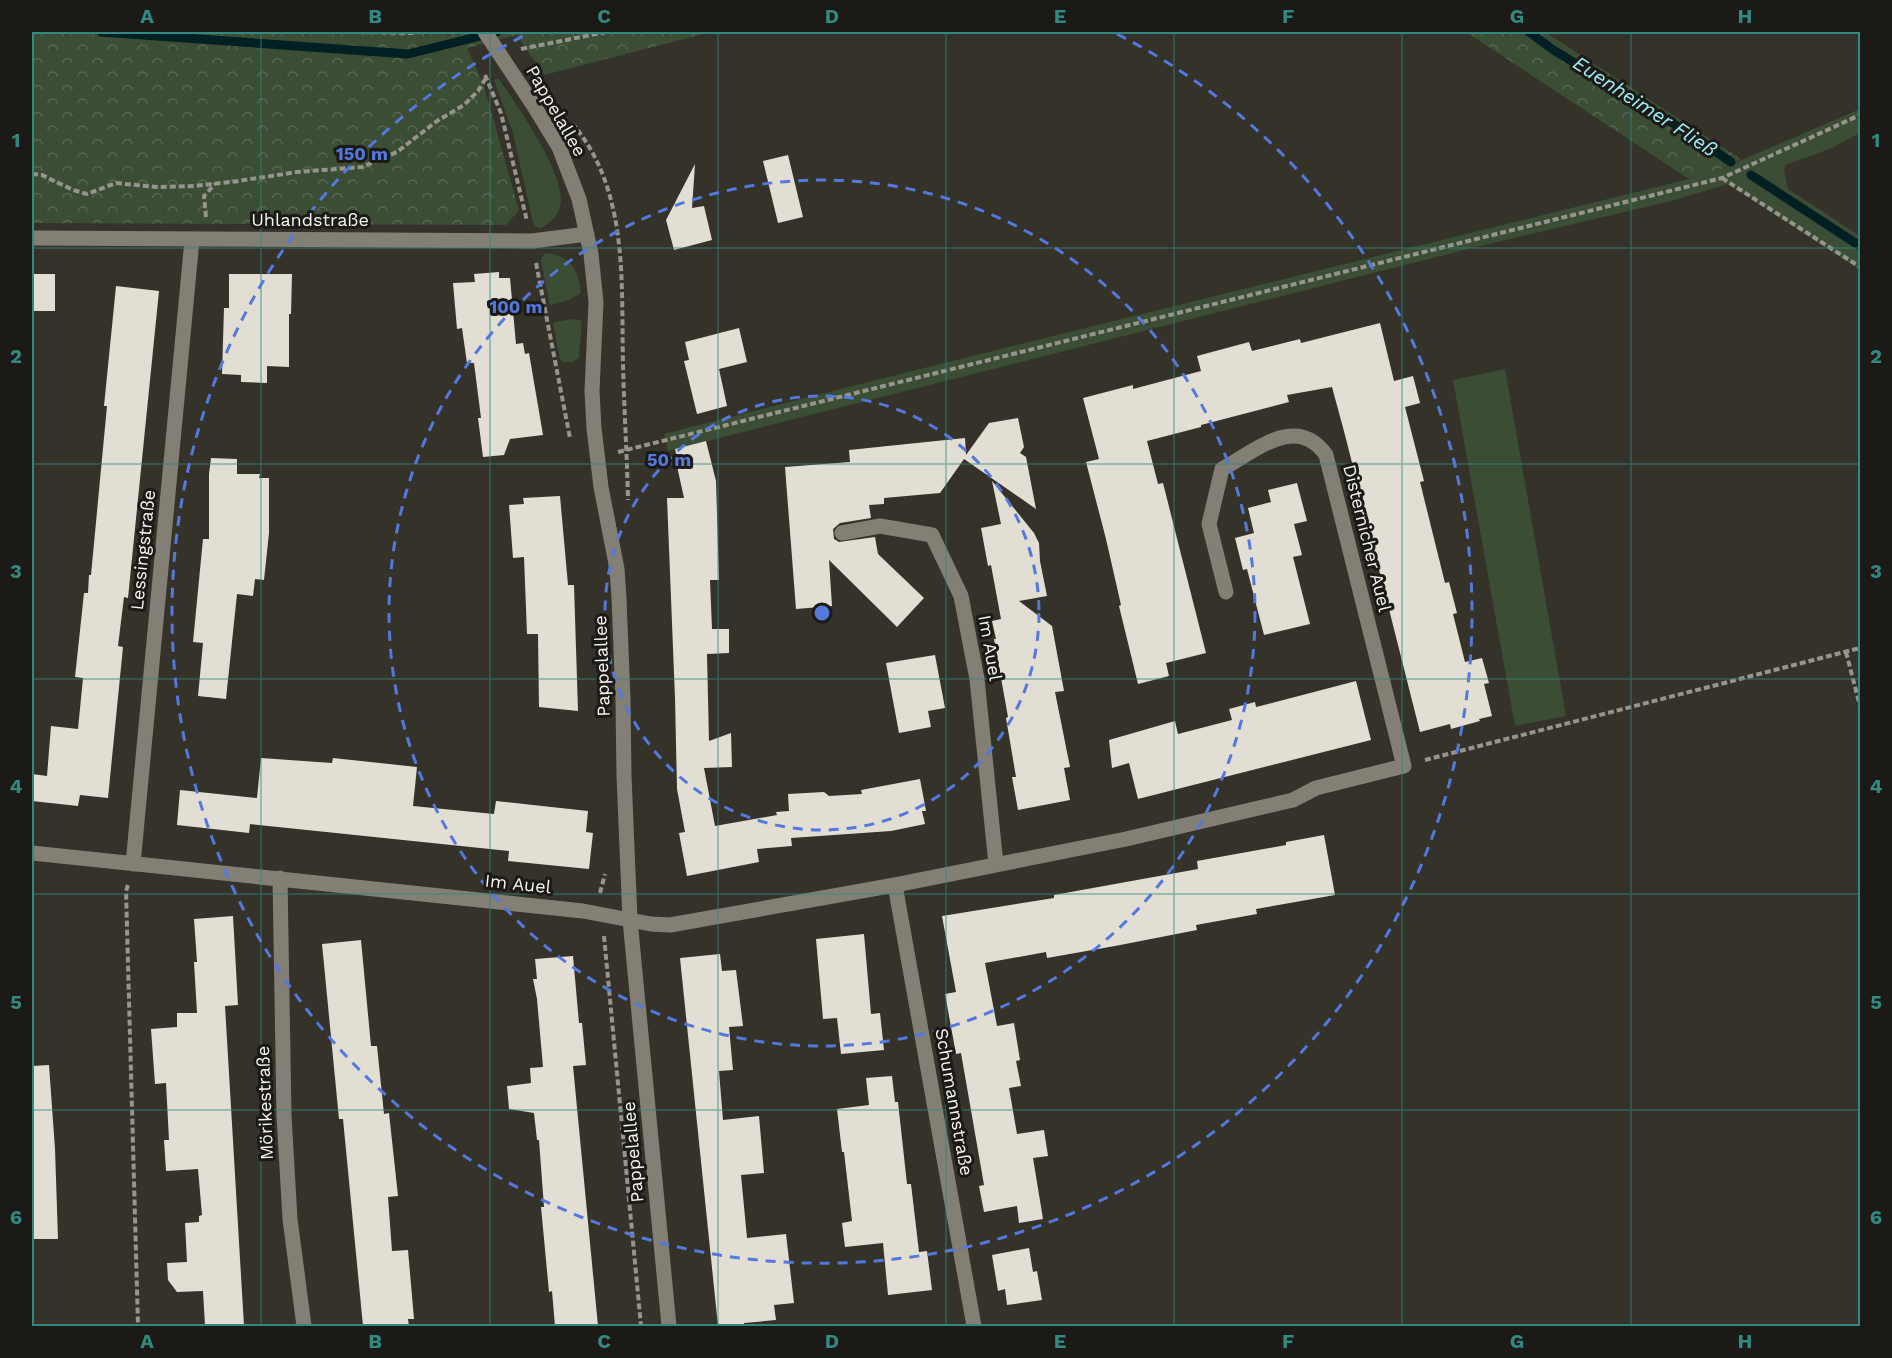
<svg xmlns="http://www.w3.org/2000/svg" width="1892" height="1358" viewBox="0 0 1892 1358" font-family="'Work Sans',sans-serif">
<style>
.green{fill:#3b4d35}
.forest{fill:url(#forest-crowns)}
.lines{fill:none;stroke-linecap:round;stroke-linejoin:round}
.stream{stroke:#002023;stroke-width:9}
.building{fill:#e3ded3}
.path{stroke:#97948d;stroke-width:4;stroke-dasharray:6 3;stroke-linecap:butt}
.street{stroke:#837f75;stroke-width:15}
.grid{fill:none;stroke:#328981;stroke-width:1.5;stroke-opacity:0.55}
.ring{fill:none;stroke:#5378de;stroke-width:3;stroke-dasharray:10 8}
.labels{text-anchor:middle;stroke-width:6;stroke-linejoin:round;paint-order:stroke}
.street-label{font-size:18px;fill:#f6f4ee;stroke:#1b1a16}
.water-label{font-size:20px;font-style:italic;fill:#9aedf4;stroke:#1b1a16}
.centre{fill:#5378de;stroke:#1b1a16;stroke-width:3}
.ring-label{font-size:18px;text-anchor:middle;font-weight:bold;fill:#5378de;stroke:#1b1a16;stroke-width:6;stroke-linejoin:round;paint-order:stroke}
.neatline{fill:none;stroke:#328981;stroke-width:2}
.grid-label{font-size:20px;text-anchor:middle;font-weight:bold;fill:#328981}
</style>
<defs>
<pattern id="forest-crowns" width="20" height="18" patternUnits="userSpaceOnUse" patternTransform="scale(1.5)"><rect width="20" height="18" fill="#3b4d35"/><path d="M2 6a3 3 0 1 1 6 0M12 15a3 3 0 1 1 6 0" fill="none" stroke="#586753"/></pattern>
</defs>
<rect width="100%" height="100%" fill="#353229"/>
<path class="green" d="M498,78C517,105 561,168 561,200C561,214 551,223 540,228L535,226L533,223L513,133L494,80Z
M1860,109V133L1832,148L1786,165L1784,170L1788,189L1860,236V270L1728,184L1671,201L1480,246L668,451L664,434L920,369L1689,179L1721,169Z
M545,253C571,256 578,268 581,293L569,300L550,305L541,261L542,257Z
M574,319L582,321L579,358L572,362H563L560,359L553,324L555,322Z
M1505,369L1566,716L1515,726L1453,380Z"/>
<path class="forest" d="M32,32H445L447,35L460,32H711L544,75L517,35L467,48L483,83L519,210L506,225L32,223Z
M1466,32H1545L1741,159L1721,169L1689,179Z"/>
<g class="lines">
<path class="stream" d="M101,32L408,54L497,32
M1529,32L1552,49L1690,134L1731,162
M1751,175L1860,246"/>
</g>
<path class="building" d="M788,155L803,217L778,223L763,161Z
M695,164L692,208L704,206L712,240L674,250L666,220Z
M499,272V278H510L516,344L523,343L525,354L529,353L543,435L510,439L504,455L483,457L478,418H481L474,363H467L462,328L457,329L453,283L475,282L474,274Z
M32,274H55V311H32Z
M229,274H292L291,314H289V367L267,366V383L241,382V375L222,374L224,308H229Z
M116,286L159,291L128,598L124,597L118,646L123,647L108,798L80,795L78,806L32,801V774L47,776L51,726L78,729L83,678L75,677L84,593H88L89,575H91L107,406H104Z
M1380,323L1394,381L1413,376L1420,403L1405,407L1424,481L1420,482L1445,583L1449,582L1457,613L1453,614L1465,662L1482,658L1489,683L1484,684L1492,716L1479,719L1480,721L1451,729L1450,724L1420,732L1345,435L1332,387L1287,395L1289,402L1201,425V427L1147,441L1158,484L1163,483L1206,653L1166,663L1169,676L1138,684L1119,606L1121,605L1106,539L1086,462L1099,459L1083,398L1133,385V389L1201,371L1197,356L1249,342L1252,351L1300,339L1301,343Z
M739,328L747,362L719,369L727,406L697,414L684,361L689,360L685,342Z
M1018,418L1024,447L1020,453L1026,457L1036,509L964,459L940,493L884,498V504L869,505L871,518L840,523L833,529L834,539L839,542L875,537L878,554L924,598L897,627L829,560L832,606L796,609L785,467L850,462L849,450L965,438L966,455L989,423Z
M706,441L716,481L719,580H710L712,629H729V653L707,654L709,741L731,733L732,767L704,768L715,826L777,815L776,812L789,811L788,794L824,792L829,796L862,794L861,790L920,779L926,811H922L925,824L891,831L791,838L792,846L757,849L759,862L687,876L679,833L685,832L677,789L675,698L667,498H684L677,466H679L675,449Z
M211,458L237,459V474H260L259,478H269V533L264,580L255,579L253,596L237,594L226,699L198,696L203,643L193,642L203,539H209V474Z
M992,481L1034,533L1039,543L1040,561L1047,596L1019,601L1052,626L1064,691L1055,692L1070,767L1064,768L1070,800L1018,810L1012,777H1016L1006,718L1008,717L994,639H996L992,621L1001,619L991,565L988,566L981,528L1001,524Z
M1297,483L1307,521L1294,524L1302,555L1293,557L1310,624L1264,635L1247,569L1243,570L1235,538L1254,533L1248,508L1271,502L1268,490Z
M560,496L568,585H574L578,711L539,707L538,634H527L524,557L513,558L509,505L524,504L523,498Z
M935,655L945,708L928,711L931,727L899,733L886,663Z
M1356,681L1371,740L1138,799L1129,763L1112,768L1109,740L1175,721L1178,734L1232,720L1229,709L1255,702L1256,707L1268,704Z
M261,758L332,763L333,758L417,767L413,806L494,814L496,801L588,811L586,832L593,833L589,869L508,861L509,851L250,824L249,833L177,825L180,790L257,798Z
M1324,835L1335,895L1256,909L1257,914L1196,925L1197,930L1115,946L1047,958L1046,952L985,963L997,1026L1014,1023L1020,1060L1016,1061L1021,1086L1009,1088L1017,1134L1044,1130L1048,1156L1033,1158L1043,1219L1019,1223L1017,1206L984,1212L979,1186L984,1185L961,1053L956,1054L945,994L956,992L942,916L1054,898V895L1198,869L1197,861L1286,845V842Z
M233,916L238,1005L225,1006L244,1326H205L203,1291L177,1292L168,1280L167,1263L187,1262L185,1223L199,1222V1216L202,1215L198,1169L166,1171L164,1140H169L166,1083L155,1084L151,1029L177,1027V1013H197L194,962H197L194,919Z
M864,934L871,1014L880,1013L884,1050L841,1054L837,1018L823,1019L816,939Z
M361,940L371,1046H377L384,1114L389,1113L398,1196L388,1197L392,1251L408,1250L414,1319H408L409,1326H363L343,1119H339L322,944Z
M720,954L722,971L736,970L743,1026L729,1027L733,1070L719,1071L723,1120L759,1116L764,1173L741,1175L747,1238L786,1234L794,1303L774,1305L776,1320L744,1323V1326H718L680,958Z
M573,956L579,1023H582L586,1065L573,1066L598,1326H555L552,1291L549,1292L541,1207H544L539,1140H537L534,1113L509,1109L507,1086L531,1083L530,1068L543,1067L537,999L533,979H537L535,959Z
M49,1065L55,1149L58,1239H32V1066Z
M892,1076L895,1102H898L907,1184H911L919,1252L927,1251L932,1290L888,1295L883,1243L845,1247L842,1223L852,1221L844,1152H842L837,1109L869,1105L866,1078Z
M1029,1248L1033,1272L1037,1271L1042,1300L1007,1305L1005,1289L998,1291L992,1255Z"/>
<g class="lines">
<path class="path" d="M363,32L410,33L420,32
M521,49L606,32
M485,75L501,113L527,221
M572,123C629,190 621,281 623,363C624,409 627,454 628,500
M32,174L42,175L73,190L87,194L116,183L156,187L195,186L238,181L297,172L362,167L397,152L437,121L464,105L478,91L486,78
M1722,178L1860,267
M206,217L204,196L215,184
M536,263L570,438
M618,452L1722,178L1860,115
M1846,652L1860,706
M1425,760L1860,648
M128,885L126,891L138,1326
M600,893L605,874
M604,936L641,1326"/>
<path class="street" d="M485,32L534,106L559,147L579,199L591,254L596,302L592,391L594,428L601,487L617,569L619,598L623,700L624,775L630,920L669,1326
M32,238L532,241L587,234
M842,533L880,526L932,535L961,596L977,679L996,864
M32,853L583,911L651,924L670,925L895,885L1126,839L1280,803L1293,800L1316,788L1404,766L1326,455C1297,413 1255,451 1222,469L1209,524L1226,592
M133,864L192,240
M280,878L284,1116L290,1219L304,1326
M895,885L974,1326"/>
</g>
<path class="grid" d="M261,32V1326M490,32V1326M718,32V1326M946,32V1326M1174,32V1326M1402,32V1326M1631,32V1326M32,248H1860M32,464H1860M32,679H1860M32,894H1860M32,1110H1860"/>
<g class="ring">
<circle cx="822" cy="613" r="217"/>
<circle cx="822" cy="613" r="433"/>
<path d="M1117 34A650 650 0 1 1 527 34"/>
</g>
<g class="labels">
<g class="street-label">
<text transform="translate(556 111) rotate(60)" y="6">Pappelallee</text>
<text x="310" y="226">Uhlandstraße</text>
<text transform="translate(1367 538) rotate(76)" y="6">Disternicher Auel</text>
<text transform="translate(143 550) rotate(-84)" y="6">Lessingstraße</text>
<text transform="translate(990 648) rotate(80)" y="6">Im Auel</text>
<text transform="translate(602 666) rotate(-92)" y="6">Pappelallee</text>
<text transform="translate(518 884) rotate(6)" y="6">Im Auel</text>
<text transform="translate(954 1102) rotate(80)" y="6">Schumannstraße</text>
<text transform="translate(265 1103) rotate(-92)" y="6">Mörikestraße</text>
<text transform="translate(633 1152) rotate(-95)" y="6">Pappelallee</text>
</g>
<g class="water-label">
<text transform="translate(1645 106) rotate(33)" y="7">Euenheimer Fließ</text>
</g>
</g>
<circle cx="822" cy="613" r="9" class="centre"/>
<g class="ring-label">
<text x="362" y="160">150 m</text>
<text x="516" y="313">100 m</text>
<text x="669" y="466">50 m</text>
</g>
<rect width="1892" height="1358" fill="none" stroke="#1b1a16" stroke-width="66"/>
<rect x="33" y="33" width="1826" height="1292" class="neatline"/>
<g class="grid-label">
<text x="147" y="23">A</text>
<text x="375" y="23">B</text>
<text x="604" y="23">C</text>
<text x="832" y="23">D</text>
<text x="1060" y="23">E</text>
<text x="1288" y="23">F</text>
<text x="1517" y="23">G</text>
<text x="1745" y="23">H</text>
<text x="16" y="147">1</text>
<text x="1876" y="147">1</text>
<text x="16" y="363">2</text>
<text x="1876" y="363">2</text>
<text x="16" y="578">3</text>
<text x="1876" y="578">3</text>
<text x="16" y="793">4</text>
<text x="1876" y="793">4</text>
<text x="16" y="1009">5</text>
<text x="1876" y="1009">5</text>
<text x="16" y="1224">6</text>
<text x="1876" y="1224">6</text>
<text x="147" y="1348">A</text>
<text x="375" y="1348">B</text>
<text x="604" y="1348">C</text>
<text x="832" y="1348">D</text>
<text x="1060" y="1348">E</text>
<text x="1288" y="1348">F</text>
<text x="1517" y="1348">G</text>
<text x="1745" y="1348">H</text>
</g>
</svg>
